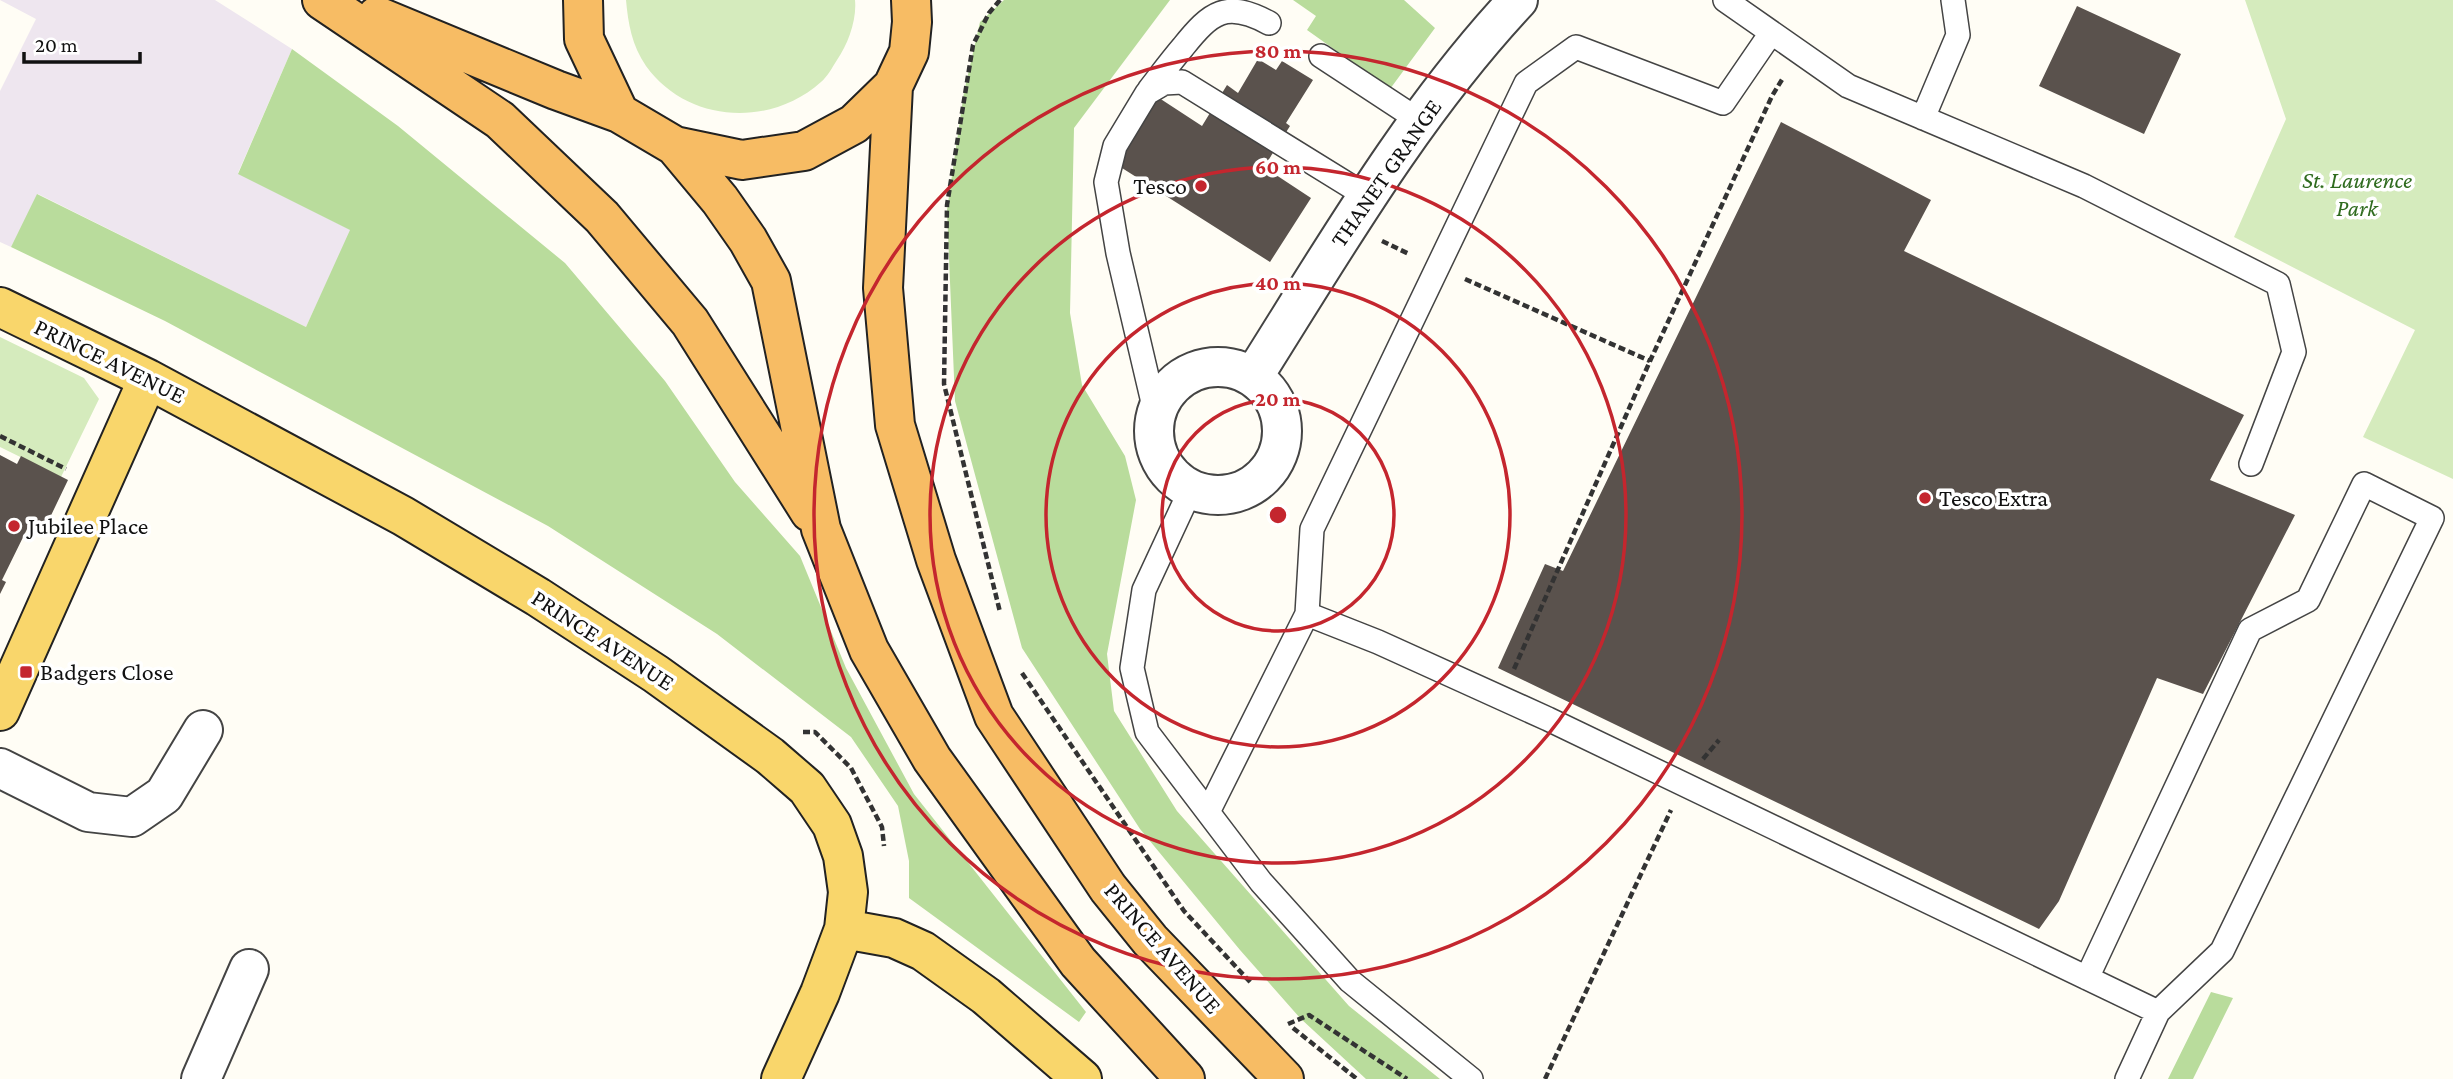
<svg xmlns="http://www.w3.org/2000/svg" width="2453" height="1079" viewBox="0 0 2453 1079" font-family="'Crimson Pro',serif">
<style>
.industrial{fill:#eee6ef}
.green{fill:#d5ebbd}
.forest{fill:#b9dc9c}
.building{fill:#5a524d}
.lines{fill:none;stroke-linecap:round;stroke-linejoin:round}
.service-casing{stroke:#444;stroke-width:26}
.minor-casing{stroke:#444;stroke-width:42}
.primary-casing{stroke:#222;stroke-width:42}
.trunk-casing{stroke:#222;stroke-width:42}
.path{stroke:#333;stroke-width:4.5;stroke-dasharray:7 3.5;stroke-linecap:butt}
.service{stroke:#fff;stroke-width:23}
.minor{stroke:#fff;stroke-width:38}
.primary{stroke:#f9d66b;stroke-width:38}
.trunk{stroke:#f7bc64;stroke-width:38}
.ring{fill:none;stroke:#c4262e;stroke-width:3.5}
.poi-dot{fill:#c4262e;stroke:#fff;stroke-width:2.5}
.labels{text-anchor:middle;stroke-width:7;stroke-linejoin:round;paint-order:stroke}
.street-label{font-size:24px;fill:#111;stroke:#fff}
.park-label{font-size:24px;font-style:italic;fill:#2f6b1f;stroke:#fff}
.poi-label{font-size:24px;fill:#111;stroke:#fff;text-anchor:start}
.centre{fill:#c4262e;stroke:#fff;stroke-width:3.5}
.ring-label{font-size:21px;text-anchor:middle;font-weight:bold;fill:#c4262e;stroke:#fff;stroke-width:7;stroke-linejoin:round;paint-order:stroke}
</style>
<rect width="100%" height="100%" fill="#fffdf5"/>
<path class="industrial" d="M0,0H215L292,49L238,173L351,230L306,327L38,194L11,247L0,242V91L36,19Z"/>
<path class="green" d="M626,0H855C857,20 848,44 837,60C832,68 827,77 821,82C770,128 687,123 646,66C632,46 628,23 626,0Z
M2245,0H2453V479L2363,437L2415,330L2234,237L2286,119Z
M0,337L84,378L99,399L61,477L0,447Z"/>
<path class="forest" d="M1004,0H1170L1074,128L1070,313L1082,385L1125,456L1136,500L1107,654L1114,711L1177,811L1349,1006L1440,1079H1366L1300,1018L1240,950L1140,829L1022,648L955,401L947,210L964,92L980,22Z
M1293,0H1404L1435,28L1390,89L1307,30L1316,16Z
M292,49L398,126L565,263L665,381L735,482L800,556L846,668L914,794L1086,1012L1079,1022L909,898V861L898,806L851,737L717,634L548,526L165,321L11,247L37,194L306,327L350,230L238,174Z
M2211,992L2233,998L2193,1079H2168Z"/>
<path class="building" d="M2077,6L2181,54L2144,134L2039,86Z
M1258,59L1276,70L1282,61L1313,80L1286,123L1290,126L1264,167L1311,198L1270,262L1111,161L1153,94L1202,126L1227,85L1238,93Z
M1781,122L1931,200L1904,251L2244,415L2210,480L2295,515L2203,694L2157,678L2059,901L2039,929L1498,668L1545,564L1563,571Z
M0,455L17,464L21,456L68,480L44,530L30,523L2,580L6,582L0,594Z"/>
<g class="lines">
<defs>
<path id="service" d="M1725,0L1848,86L2084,186L2278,284L2294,352L2251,464
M1321,56L1420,121
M1149,90C1160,76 1171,61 1183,47C1211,12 1226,0 1269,23
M1923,118L1958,35L1953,0
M1156,415L1118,253L1106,182L1115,146L1147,93L1164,83L1182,82L1368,197
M1191,489L1144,590L1132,668L1147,732L1261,882L1350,981L1471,1079
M1307,614L1378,642L1548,719L2158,1012L2127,1079
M1208,812L1307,614L1312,529L1526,83L1576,47L1723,103L1771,33
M2087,978L2250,630L2308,600L2364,484L2432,518L2222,951L2158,1012"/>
<path id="minor" d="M1154 431a64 64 0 1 1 128 0a64 64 0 1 1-128 0Z
M1253,377C1335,247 1413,112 1518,0
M0,768L88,812L132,817L164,795L203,730
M201,1079L249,969"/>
<path id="primary" d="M0,307L148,379L403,516L538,597L656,674L770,756L807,788L832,825L843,856L848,892L844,929L820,993L781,1079
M0,711L148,379
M844,929L894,938L923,951L986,996L1082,1079"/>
<path id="trunk" d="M322,0L500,120L602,217L690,322L810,512
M583,0L584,39L619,113
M377,16L556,90L619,113L675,146L742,160L804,151L854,124L893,86L909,52L912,22L911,0
M893,86L883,288L895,425L936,560L994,716L1108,888L1150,940L1284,1079
M675,146L720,200L748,240L771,281L821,529L869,650L932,759L1078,962L1185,1079"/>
</defs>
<use href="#service" class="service-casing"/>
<use href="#minor" class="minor-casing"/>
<use href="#primary" class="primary-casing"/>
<use href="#trunk" class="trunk-casing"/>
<path class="path" d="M1000,0L989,13L973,45L947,205L944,384L1000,612
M1382,241L1409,254
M1465,279L1650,361
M0,436L66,469
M1514,669L1650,361L1772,96L1783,78
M1022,673L1184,911L1251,983
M803,732H815L851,768L882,827L884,846
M1703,759L1719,740
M1288,1024L1309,1015L1407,1079
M1293,1028L1357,1079
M1545,1079L1671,810"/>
<use href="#service" class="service"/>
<use href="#minor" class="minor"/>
<use href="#primary" class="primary"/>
<use href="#trunk" class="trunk"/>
</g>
<g class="ring">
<circle cx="1278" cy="515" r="116"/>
<circle cx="1278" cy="515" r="232"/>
<circle cx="1278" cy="515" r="348"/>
<circle cx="1278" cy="515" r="464"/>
</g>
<g class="poi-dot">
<circle cx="1201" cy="186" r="7"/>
<circle cx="1925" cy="498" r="7"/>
<circle cx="14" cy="526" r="7"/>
<rect x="19" y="665" width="14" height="14" rx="3.5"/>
</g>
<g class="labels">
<g class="street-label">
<text transform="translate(1386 173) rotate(-55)" y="8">THANET GRANGE</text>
<text transform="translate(110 361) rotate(26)" y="8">PRINCE AVENUE</text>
<text transform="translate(603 640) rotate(33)" y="8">PRINCE AVENUE</text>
<text transform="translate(1163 948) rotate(49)" y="8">PRINCE AVENUE</text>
</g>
<g class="park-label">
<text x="2357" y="188">St. Laurence<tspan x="2357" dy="28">Park</tspan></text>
</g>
<g class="poi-label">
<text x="1187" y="194" text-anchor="end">Tesco</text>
<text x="1939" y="506">Tesco Extra</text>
<text x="28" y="534">Jubilee Place</text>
<text x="40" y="680">Badgers Close</text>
</g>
</g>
<circle cx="1278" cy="515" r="10" class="centre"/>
<g class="ring-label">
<text x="1278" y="58">80 m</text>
<text x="1278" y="174">60 m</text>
<text x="1278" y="290">40 m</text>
<text x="1278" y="406">20 m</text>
</g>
<path d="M24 52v10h116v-10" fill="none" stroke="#111111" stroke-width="3.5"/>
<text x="35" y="52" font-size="21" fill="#111111" stroke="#ffffff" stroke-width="5" paint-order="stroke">20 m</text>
</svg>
